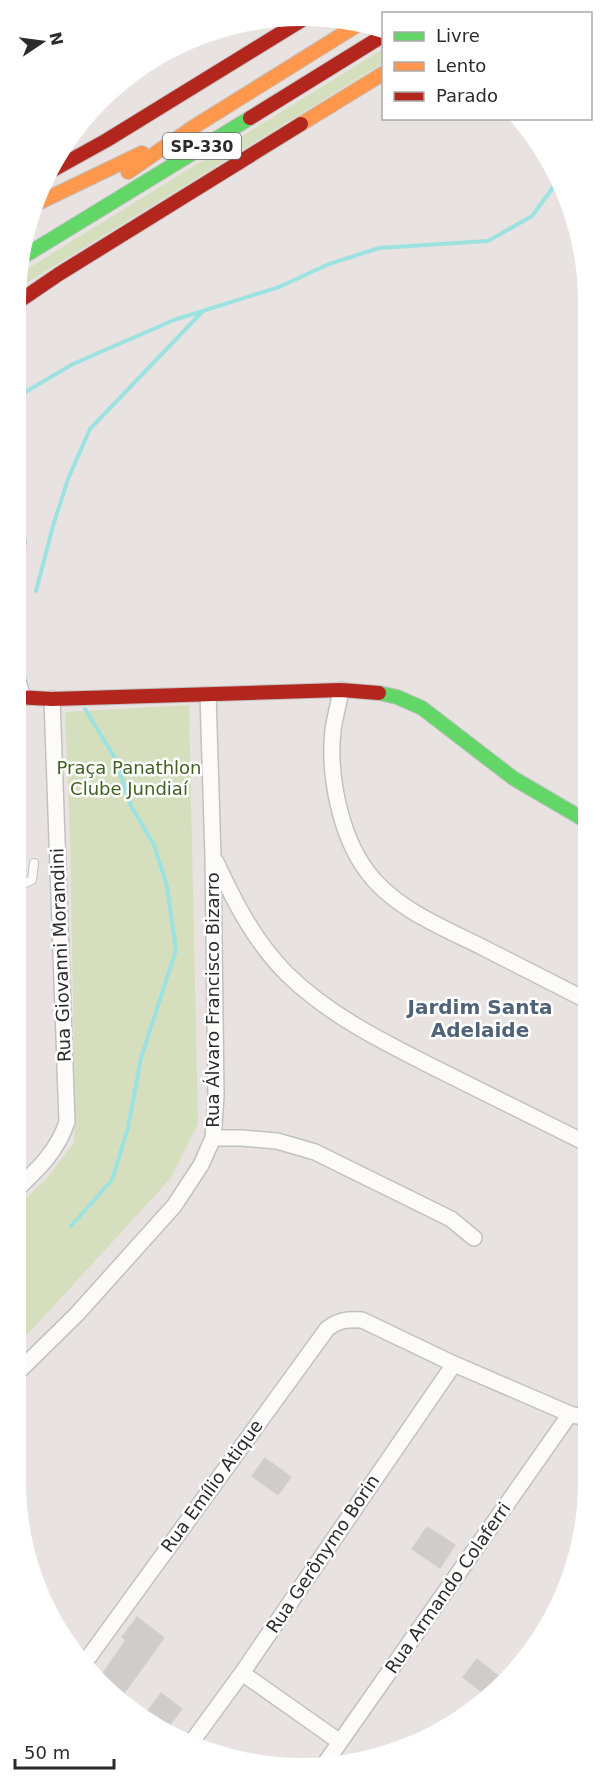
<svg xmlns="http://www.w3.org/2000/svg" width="604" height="1783" viewBox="0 0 604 1783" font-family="'DejaVu Sans',sans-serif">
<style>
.green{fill:#d5dfbd}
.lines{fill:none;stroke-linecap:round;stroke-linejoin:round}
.stream{stroke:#9ce2e0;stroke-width:4}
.building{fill:#cfccca;stroke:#d3cfcd;stroke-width:1.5}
.lane-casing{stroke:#c2c1c2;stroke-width:10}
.street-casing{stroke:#c2c1c2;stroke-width:18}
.fast-casing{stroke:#c2c1c2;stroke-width:16}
.slow-casing{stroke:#c2c1c2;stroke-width:16}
.jam-casing{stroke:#c2c1c2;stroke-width:16}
.lane{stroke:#fcfbfa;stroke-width:8}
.street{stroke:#fcfbfa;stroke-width:15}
.fast{stroke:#63d668;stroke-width:14}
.slow{stroke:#ff974d;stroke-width:14}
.jam{stroke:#b3261e;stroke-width:14}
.labels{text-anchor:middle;stroke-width:5;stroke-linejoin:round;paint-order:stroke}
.shield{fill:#fff;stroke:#6b6b6b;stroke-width:1.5}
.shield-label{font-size:16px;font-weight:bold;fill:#2b2b2b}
.park-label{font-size:18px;fill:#416022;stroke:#fff}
.street-label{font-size:18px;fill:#2b2b2b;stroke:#fff}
.neighbourhood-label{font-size:20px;font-weight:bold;fill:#4f6277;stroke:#fff}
</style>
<rect width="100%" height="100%" fill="#e8e3e1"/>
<path class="green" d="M383,49V63L17,289L19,274Z
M189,705L198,1124L171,1178L15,1348V1209L48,1177L74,1143L75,1113L70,835L65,712Z"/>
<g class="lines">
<path class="stream" d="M15,398L73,364L174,320L279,287L329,264L379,248L488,241L532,216L560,178
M36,591L53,526L68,479L90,429L203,311
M71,1226L112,1180L128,1128L141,1058L176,950L167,886L154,845L131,806L115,758L85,709"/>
</g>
<path class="building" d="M265,1458L291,1477L278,1495L252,1476Z
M427,1527L455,1545L440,1568L412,1549Z
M137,1617L164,1638L122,1696L98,1680L126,1640L122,1637Z
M477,1659L502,1679L486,1695L463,1677Z
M161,1693L182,1709L165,1731L145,1715Z"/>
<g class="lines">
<defs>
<path id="lane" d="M15,884L25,883L32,880L34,863"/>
<path id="street" d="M15,541L18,542
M15,671L23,698
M341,690C339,703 335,716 333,730C328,774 340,834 366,870C393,908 442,927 482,947C517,965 553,983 588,1001
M216,862C235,903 255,942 287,974C331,1017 386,1043 441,1071C490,1095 539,1120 588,1144
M213,1138H242L277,1141L315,1152L451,1219L474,1238
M15,1191C37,1170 57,1152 67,1122L52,699
M587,1268L589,1266
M15,1375L77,1314L174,1206L201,1165L213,1138L216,1096L213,857L208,695
M83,1665L327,1329C338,1320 348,1319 362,1320L454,1364L570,1414L589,1419
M242,1673L340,1742
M191,1743L242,1673L454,1364
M326,1762L570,1414"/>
<path id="fast" d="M21,258L250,118
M379,693L397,697L422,708L513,778L588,822"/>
<path id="slow" d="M301,124L384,73
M128,172L192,128L359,24
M36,204L142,153"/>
<path id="jam" d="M250,118L384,35
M53,170L107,140L302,20
M15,304L59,274L301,124
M15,697L52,699L341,690L379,693"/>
</defs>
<use href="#lane" class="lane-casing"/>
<use href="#street" class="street-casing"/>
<use href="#fast" class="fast-casing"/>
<use href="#slow" class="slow-casing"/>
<use href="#jam" class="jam-casing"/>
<use href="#lane" class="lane"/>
<use href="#street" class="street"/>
<use href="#fast" class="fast"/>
<use href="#slow" class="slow"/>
<use href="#jam" class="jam"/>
</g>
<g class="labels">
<rect class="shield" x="163" y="133" width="78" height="26" rx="4.5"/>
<g class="shield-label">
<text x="202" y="152">SP-330</text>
</g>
<g class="park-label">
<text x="129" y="774">Praça Panathlon<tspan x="129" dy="21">Clube Jundiaí</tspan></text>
</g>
<g class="street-label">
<text transform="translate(61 955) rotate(-92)" y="6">Rua Giovanni Morandini</text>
<text transform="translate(213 1000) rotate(-90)" y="6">Rua Álvaro Francisco Bizarro</text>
<text transform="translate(212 1486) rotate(-54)" y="6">Rua Emílio Atique</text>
<text transform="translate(323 1554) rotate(-56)" y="6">Rua Gerônymo Borin</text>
<text transform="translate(448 1588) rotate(-55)" y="6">Rua Armando Colaferri</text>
</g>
<g class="neighbourhood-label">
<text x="480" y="1014">Jardim Santa<tspan x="480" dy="23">Adelaide</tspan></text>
</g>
</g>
<path d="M0 0H604V1783H0ZM302 26H302A276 276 0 0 1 578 302V1482A276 276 0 0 1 302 1758H302A276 276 0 0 1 26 1482V302A276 276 0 0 1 302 26Z" fill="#fff" fill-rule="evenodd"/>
<rect x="382" y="12" width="210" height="108" fill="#ffffff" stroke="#aaaaaa" stroke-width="1.5"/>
<rect x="394" y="32" width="30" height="9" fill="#63d668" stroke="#aaaaaa" stroke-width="1.5"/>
<text x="436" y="42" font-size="18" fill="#2b2b2b">Livre</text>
<rect x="394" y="62" width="30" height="9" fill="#ff974d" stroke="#aaaaaa" stroke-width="1.5"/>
<text x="436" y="72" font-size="18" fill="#2b2b2b">Lento</text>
<rect x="394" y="92" width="30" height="9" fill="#b3261e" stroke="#aaaaaa" stroke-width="1.5"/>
<text x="436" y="102" font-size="18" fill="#2b2b2b">Parado</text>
<g transform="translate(42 42) rotate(77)" stroke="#ffffff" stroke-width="4.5" paint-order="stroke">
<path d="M0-4.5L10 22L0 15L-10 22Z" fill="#2b2b2b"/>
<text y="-9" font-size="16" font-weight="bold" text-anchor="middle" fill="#2b2b2b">N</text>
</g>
<path d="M15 1759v9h99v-9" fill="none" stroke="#2b2b2b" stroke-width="3"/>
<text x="24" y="1759" font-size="18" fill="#2b2b2b" stroke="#ffffff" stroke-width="4.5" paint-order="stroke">50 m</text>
</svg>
